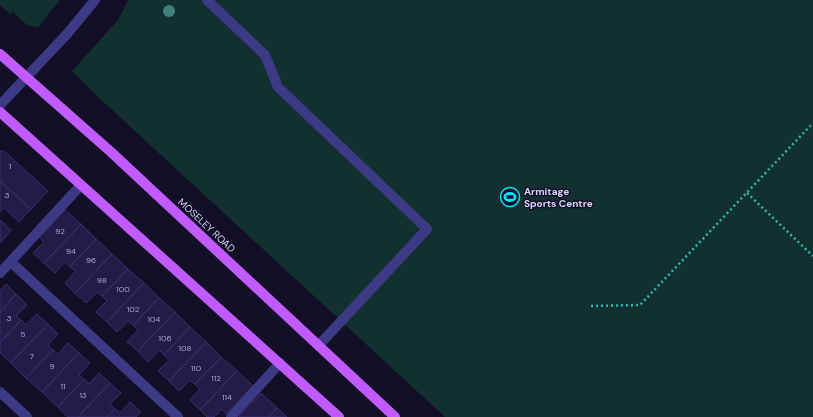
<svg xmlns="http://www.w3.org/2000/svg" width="813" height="417" viewBox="0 0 813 417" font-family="'DM Sans',sans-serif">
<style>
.green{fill:#12302f}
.building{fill:#241b47;stroke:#3b2d73}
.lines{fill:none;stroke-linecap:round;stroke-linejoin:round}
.path{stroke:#2fb8b0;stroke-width:2.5;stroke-dasharray:2 3;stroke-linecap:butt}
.minor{stroke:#3d3a85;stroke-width:10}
.major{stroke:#c25bff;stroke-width:10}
.tree{fill:#3d827b}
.labels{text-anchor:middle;stroke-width:3;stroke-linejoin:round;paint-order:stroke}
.number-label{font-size:8px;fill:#aca6d1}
.poi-label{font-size:10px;font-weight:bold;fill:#d9d4ff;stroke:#130f26;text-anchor:start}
.street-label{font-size:10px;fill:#d9d4ff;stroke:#130f26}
</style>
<rect width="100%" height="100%" fill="#130f26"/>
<path class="green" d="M0,0H60L38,27L28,26L13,12L10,14L0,5Z
M128,0H813V417H445L97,96L72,71L118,20Z"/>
<path class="building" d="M0,151H4L48,191L31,209L0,181Z
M0,181L31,209L19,222L4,208L0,212Z
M65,210L81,224L44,263L33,253L44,242L39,237Z
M0,220L11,230L0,243Z
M81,224L96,239L70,267L65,262L55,273L44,263Z
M96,239L112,254L75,293L65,283L76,271L70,267Z
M112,254L128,269L102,296L97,292L86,303L75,293Z
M128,269L144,283L107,322L96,312L107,301L102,296Z
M144,283L159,298L133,325L128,321L117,332L107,322Z
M6,284L16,294L0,312V291Z
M16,294L27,305L16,316L21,320L0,343V312Z
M159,298L175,312L138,351L127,342L138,330L133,325Z
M175,312L190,327L164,355L159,350L148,362L138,351Z
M37,314L48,324L11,363L0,353V343L21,320L26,325Z
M48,324L58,334L48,345L53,350L26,378L11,363Z
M190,327L206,342L169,381L158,371L169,360L164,355Z
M206,342L221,357L195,384L190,380L179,391L169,381Z
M68,343L79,353L42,392L26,378L53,350L58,354Z
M79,353L90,363L79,375L84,379L58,407L42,392Z
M221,357L237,371L200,410L190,400L200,389L195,384Z
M237,371L253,386L226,414L222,409L214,417H207L200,410Z
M99,373L110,383L78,417H68L58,407L84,379L89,384Z
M110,383L121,393L110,404L115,409L107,417H78Z
M261,393L277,408L268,417H239Z
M130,402L141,412L136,417H107L115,409L120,413Z
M277,408L287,417H268Z"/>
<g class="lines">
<path class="path" d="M747,193L813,256
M591,306L640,305L813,123"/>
<path class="minor" d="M207,0L265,55L278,87L427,229L319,345
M0,105L67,34L95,0
M11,262L178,417
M0,273L81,185
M0,392L27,417
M231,417L280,363"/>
<path class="major" d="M0,54L111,152L395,417
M0,112L339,417"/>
</g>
<circle class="tree" cx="169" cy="11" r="6"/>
<defs>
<symbol id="stadium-ring" viewBox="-11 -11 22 22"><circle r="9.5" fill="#130f26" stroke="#00e5ff" stroke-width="1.5"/><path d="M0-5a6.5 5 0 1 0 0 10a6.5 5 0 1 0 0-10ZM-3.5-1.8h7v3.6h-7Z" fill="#00e5ff"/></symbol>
</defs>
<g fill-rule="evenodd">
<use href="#stadium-ring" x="499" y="186" width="22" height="22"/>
</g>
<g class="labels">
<g class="number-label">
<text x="10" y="169">1</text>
<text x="7" y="198">3</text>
<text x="60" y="234">92</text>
<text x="71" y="254">94</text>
<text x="91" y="263">96</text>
<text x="102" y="283">98</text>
<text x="123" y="292">100</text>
<text x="133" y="312">102</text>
<text x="9" y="321">3</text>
<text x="154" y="322">104</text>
<text x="23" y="337">5</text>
<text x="165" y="341">106</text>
<text x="185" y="351">108</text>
<text x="32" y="359">7</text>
<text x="52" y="369">9</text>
<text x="196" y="371">110</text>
<text x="216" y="381">112</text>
<text x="63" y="389">11</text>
<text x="83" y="398">13</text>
<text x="227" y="400">114</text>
</g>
<g class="poi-label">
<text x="524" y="195">Armitage<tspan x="524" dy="12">Sports Centre</tspan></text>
</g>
<g class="street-label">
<text transform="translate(207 225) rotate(43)" y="4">MOSELEY ROAD</text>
</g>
</g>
</svg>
